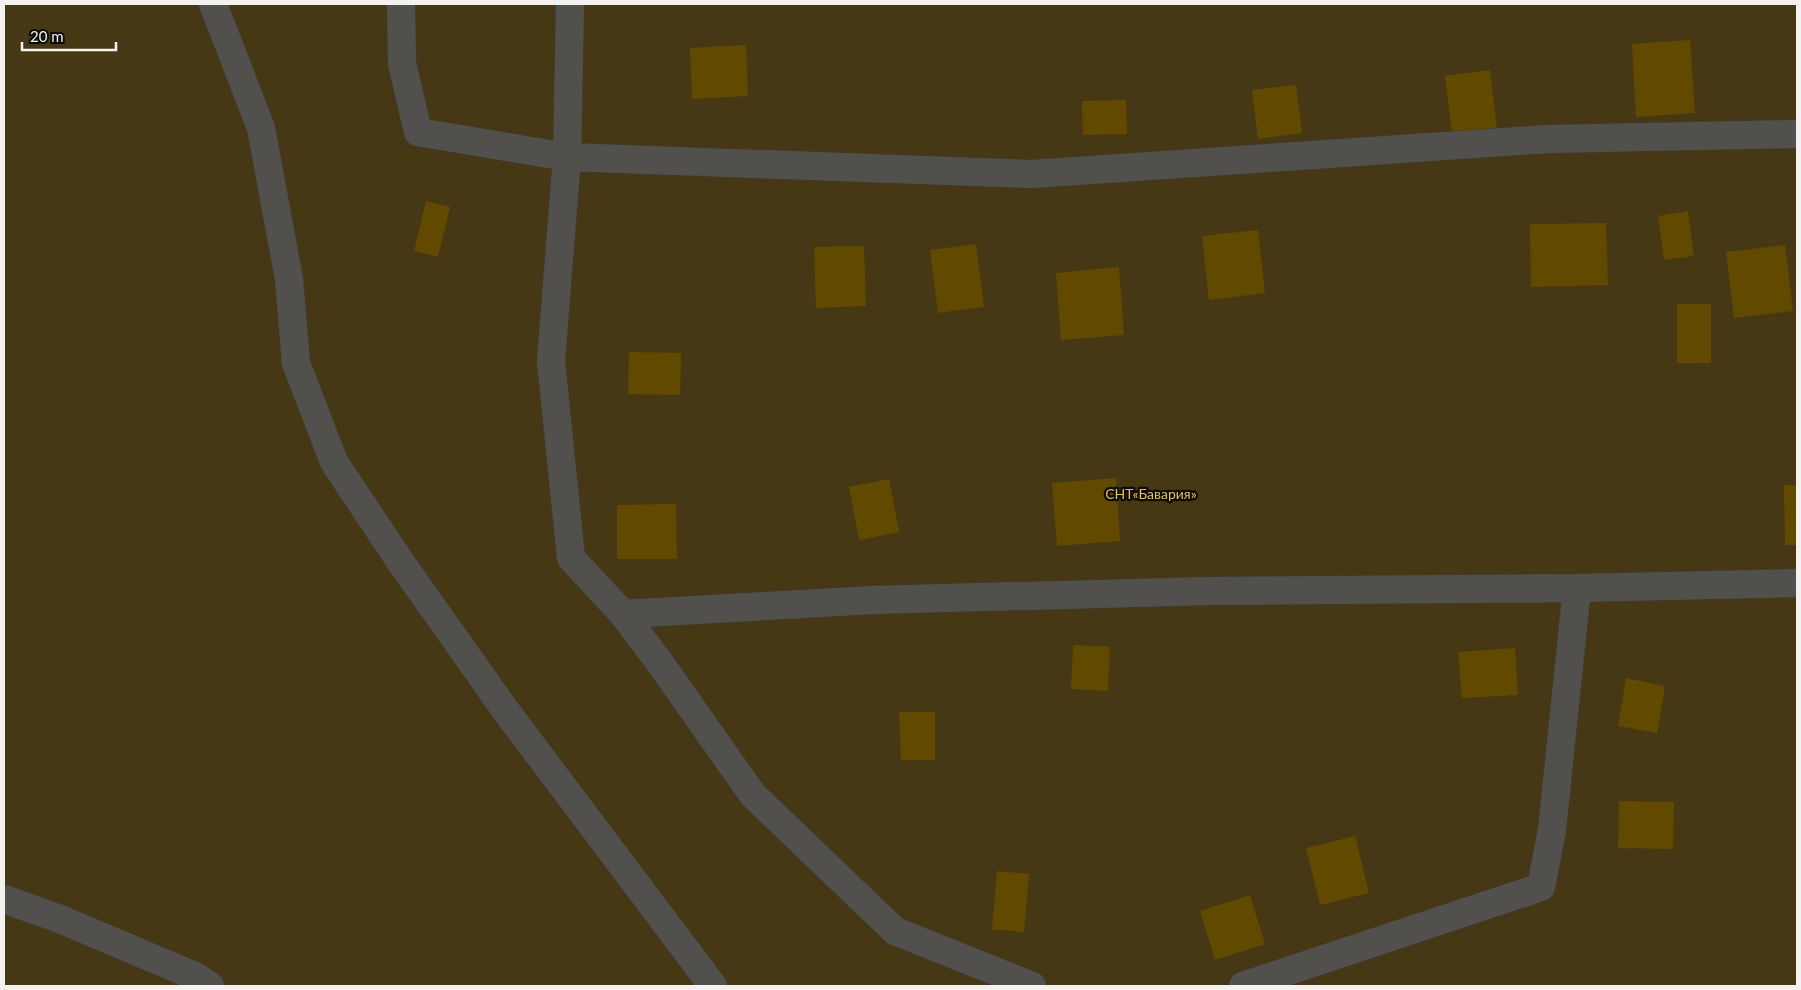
<svg xmlns="http://www.w3.org/2000/svg" width="1801" height="990" viewBox="0 0 1801 990" font-family="Lato,sans-serif">
<style>
.green{fill:#463814}
.building{fill:#614a00}
.lines{fill:none;stroke-linecap:round;stroke-linejoin:round}
.street-casing{stroke:#3f3e3b;stroke-width:29}
.street{stroke:#51504c;stroke-width:28}
.labels{text-anchor:middle;stroke-width:4.5;stroke-linejoin:round;paint-order:stroke}
.park-label{font-size:14px;fill:#eac04e;stroke:#0b0b09}
</style>
<rect width="100%" height="100%" fill="#22211e"/>
<path class="green" d="M4,4H1797V986H4Z"/>
<path class="building" d="M1690,40L1695,113L1636,117L1632,44Z
M746,45L748,96L692,99L690,48Z
M1490,70L1497,128L1452,133L1445,76Z
M1296,85L1302,133L1258,139L1252,90Z
M1126,100L1127,134L1083,135L1082,101Z
M426,201L450,207L438,257L414,251Z
M1688,211L1694,256L1664,260L1658,216Z
M1606,223L1608,285L1531,287L1530,224Z
M1258,230L1265,293L1209,300L1202,236Z
M976,244L984,307L938,313L930,250Z
M1785,245L1793,311L1734,318L1726,252Z
M864,246L866,306L816,308L814,247Z
M1119,267L1124,335L1061,340L1056,273Z
M1677,304H1711V363H1677Z
M629,352L681,353L680,395L628,394Z
M1116,478L1120,541L1057,546L1052,483Z
M889,479L899,532L859,540L849,487Z
M1784,485H1797V545H1785Z
M676,504L677,559H617V505Z
M1073,645L1110,647L1108,691L1071,689Z
M1515,648L1518,695L1462,698L1458,652Z
M1626,678L1665,686L1657,733L1618,726Z
M899,712H935V760H901Z
M1619,801L1674,802L1673,849L1618,848Z
M1355,836L1369,893L1320,905L1306,848Z
M997,871L1029,874L1024,932L992,929Z
M1250,895L1265,944L1215,960L1200,911Z"/>
<g class="lines">
<defs>
<path id="street" d="M213,4L261,128L289,279L296,363L334,462L402,564L506,711L713,986
M401,4L402,63L418,132L567,157L1032,174L1549,139L1797,134
M570,4L567,157L551,361L571,558L623,614L660,663L753,795L895,931L1032,986
M623,614L873,600L1208,591L1577,588L1797,583
M4,899L60,919L197,977L210,986
M1243,986L1541,887L1552,830L1577,588"/>
</defs>
<use href="#street" class="street-casing"/>
<use href="#street" class="street"/>
</g>
<g class="labels">
<g class="park-label">
<text x="1151" y="499">СНТ«Бавария»</text>
</g>
</g>
<rect width="1801" height="990" fill="none" stroke="#f3f2f0" stroke-width="10"/>
<path d="M22 42v8h94v-8" fill="none" stroke="#f3f2f0" stroke-width="2.5"/>
<text x="30" y="42" font-size="15" fill="#f3f2f0" stroke="#0b0b09" stroke-width="4" paint-order="stroke">20 m</text>
</svg>
